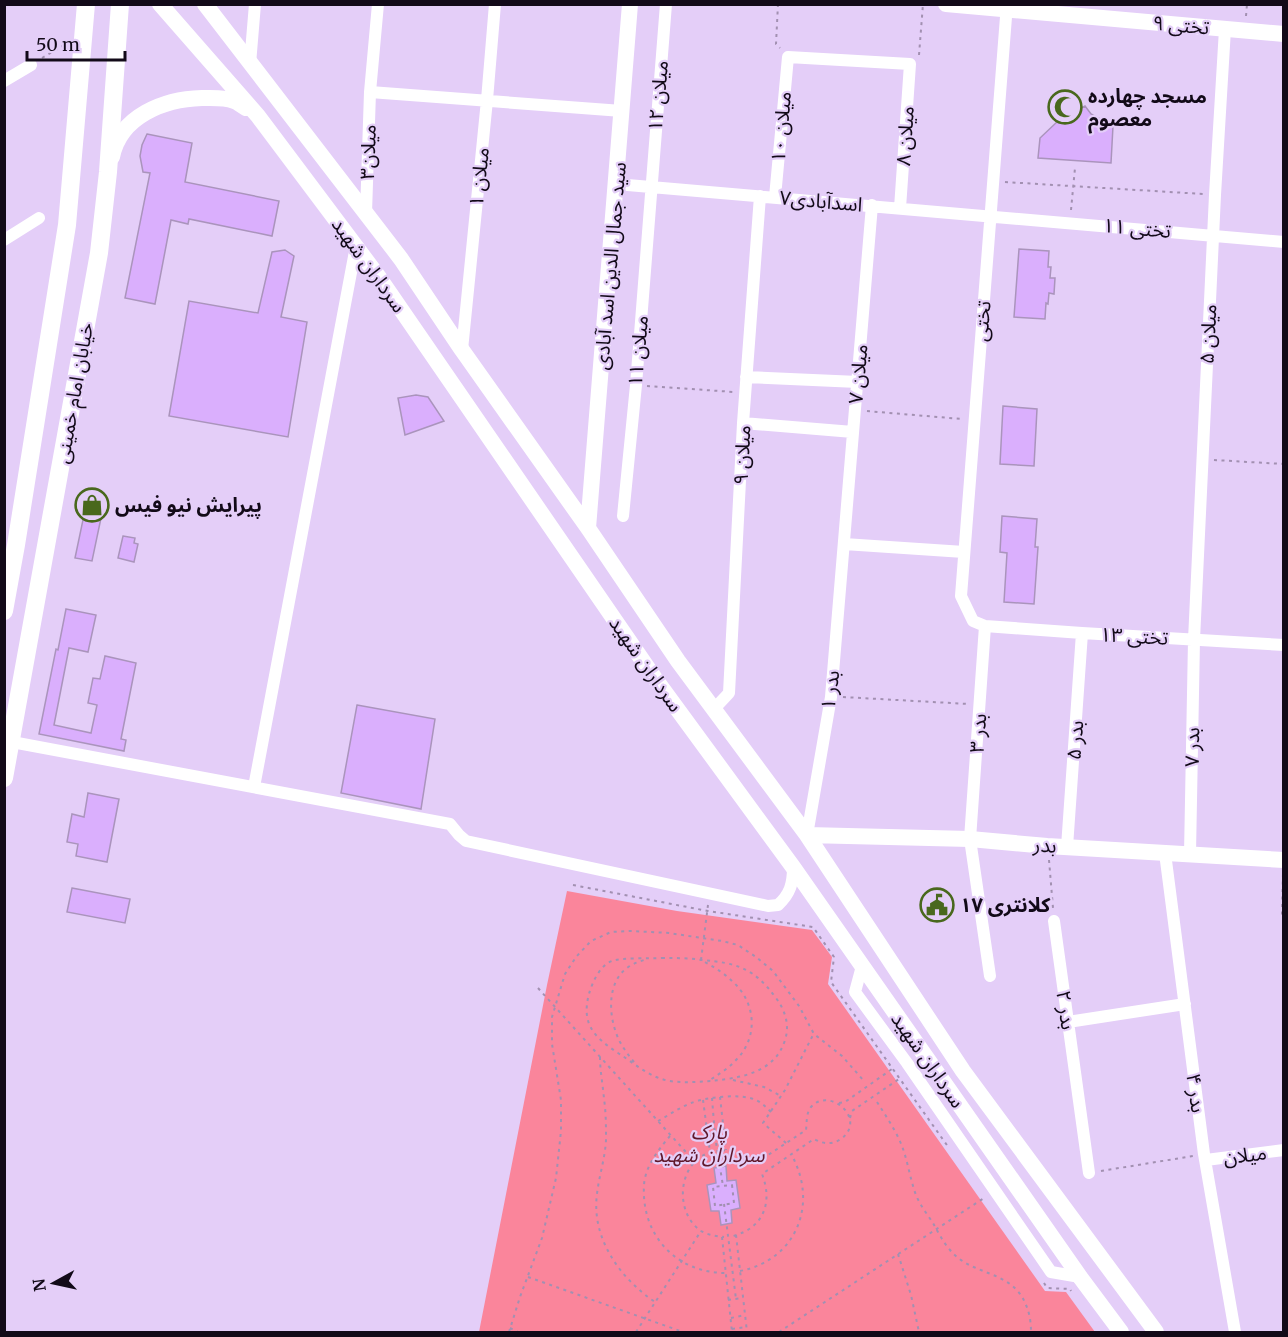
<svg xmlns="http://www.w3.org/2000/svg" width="1288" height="1337" viewBox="0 0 1288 1337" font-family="Merriweather,'Noto Sans Arabic',serif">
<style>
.green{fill:#fa859b}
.building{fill:#daaffd;stroke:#aa94bc;stroke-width:1.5}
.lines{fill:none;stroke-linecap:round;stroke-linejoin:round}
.path{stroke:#a290b1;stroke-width:2;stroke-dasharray:3 4.5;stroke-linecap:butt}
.minor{stroke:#fff;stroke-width:12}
.tertiary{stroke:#fff;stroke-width:16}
.secondary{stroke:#fff;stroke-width:18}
.labels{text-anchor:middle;stroke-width:4.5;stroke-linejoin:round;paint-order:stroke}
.street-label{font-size:20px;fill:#120a18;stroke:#e4cef8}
.poi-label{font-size:20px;font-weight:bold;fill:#120a18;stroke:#e4cef8;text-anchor:start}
.park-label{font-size:20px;font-style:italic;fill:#60172a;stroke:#e4cef8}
</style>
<rect width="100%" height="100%" fill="#e4cef8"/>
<path class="green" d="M567,891L677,911L812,930L832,957L828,984L1045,1291L1066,1292L1095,1332H479L547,985Z"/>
<path class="building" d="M1085,106L1091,114L1113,126L1111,163L1038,158L1040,138L1059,120Z
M147,134L192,143L185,182L279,201L272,236L189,219L188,224L171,220L155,304L125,298L150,173L143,172L140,156L142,145Z
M1019,249L1049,251L1048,267H1051L1050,278H1055L1054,294L1049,293L1048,304L1046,303L1045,319L1014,317Z
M285,250L294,256L281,317L307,322L288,437L169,416L189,301L258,313L272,252Z
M416,395L428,397L444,421L405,435L398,398Z
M1003,406L1037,409L1034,466L1000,464Z
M84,515L101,518L92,561L75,558Z
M1002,516L1037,519L1035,547H1038L1034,604L1004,602L1007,553L1000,552Z
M123,536L135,538L134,543L138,544L134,562L118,558Z
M66,609L96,615L88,652L69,648L54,725L91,733L97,705L88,703L93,678L100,679L105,656L136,663L121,739L126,740L124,751L39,734L56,649L58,650Z
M357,705L435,719L421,809L341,793Z
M88,793L119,799L107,862L76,856L78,844L67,842L72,814L84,817Z
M72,888L130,899L125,923L67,912Z
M726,1166L727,1181L736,1180L740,1208L731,1210L732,1223L721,1225L719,1211H711L707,1185L716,1183L714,1168Z"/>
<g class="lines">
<path class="path" d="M778,4L776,44L780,48
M1246,16L1247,4
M919,55L923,4
M42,58L66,44
M1005,182L1203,194
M1071,210L1075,168
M647,386L734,392
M867,411L962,419
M1214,460L1284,464
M843,697L969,704
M1049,860L1053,908
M1283,874L1282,915H1284
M573,885L708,911L813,927L834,957L831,982L949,1148
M708,905L701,960C712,966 723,972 732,981C756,1002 759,1037 736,1060C729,1068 719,1074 710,1080
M662,958C675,958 689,958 702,960C737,963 754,968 776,998C785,1010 790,1025 785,1040C775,1073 740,1078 711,1081C697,1082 683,1083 670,1081C650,1078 634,1063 618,1053C594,1037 581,1024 589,994C592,983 600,965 612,961C622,957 650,959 662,958Z
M538,988L694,1161
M600,1057C600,1072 603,1085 604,1099C606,1112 606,1126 606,1140C605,1159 599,1176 597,1194C591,1239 621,1279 655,1302
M634,1062C629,1056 624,1049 620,1042C609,1021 605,984 627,968C632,964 638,962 644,960
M733,1080L764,1087L781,1096
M720,1097L726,1150
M712,1098L715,1136L723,1186
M703,1100L710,1152
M877,1102C886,1116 896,1131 902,1146C908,1162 910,1179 916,1195C920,1205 927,1214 933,1223C938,1232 943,1242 950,1250C972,1277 1012,1269 1026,1305C1030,1314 1031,1324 1031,1332
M839,1103L845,1102L892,1069
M850,1118L852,1111L899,1079
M658,1121C669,1115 679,1108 691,1103C707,1097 740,1093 756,1100C762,1103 766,1107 771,1112
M670,1136C658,1150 645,1167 644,1185C641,1235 676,1273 726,1273
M786,1143L763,1123L785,1090L813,1035
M722,1150L745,1155L756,1163L806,1130C807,1122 806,1113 811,1107C829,1086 868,1119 841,1139C832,1145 823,1144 814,1139L762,1174C773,1202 764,1228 733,1236
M712,1152C678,1160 673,1212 701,1231C708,1235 716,1236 724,1237
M1101,1171L1193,1156
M732,1185L734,1203L715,1206L713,1187Z
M724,1204L736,1299
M736,1235L747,1332
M722,1237L732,1332
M898,1254L911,1295L919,1332
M740,1271C797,1260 819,1203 791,1154
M528,1277L683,1332
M1044,1283L1047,1288L1070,1289L1071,1291
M728,1300L743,1298
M731,1318L745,1315
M510,1328L518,1332
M732,1329L747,1327
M509,1332L520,1297L542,1238L556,1178L561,1131V1100L552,1044V1017L565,974L576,957L591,941L611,932L630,931L669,933L722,941L738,945L756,957L773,971L799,1006L814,1034L842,1056L864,1081
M636,1332L701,1231
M779,1332L984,1198"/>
<path class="minor" d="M1007,4L961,596L973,621L985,626L1082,633L1284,645
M250,64L255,4
M4,81L31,65
M370,92L622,111
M616,184L1284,242
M775,197L788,57L910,64L900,208
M366,213L370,92L378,4
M4,240L39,218
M462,350L487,100L495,4
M746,377L858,382
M743,423L853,432
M623,516L636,385L666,4
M844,544L964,552
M985,626L970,839L990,976
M714,709L729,693L743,423L760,196
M12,742L450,824L459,835L466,841L768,906L778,905C790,894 793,884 793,867
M254,787L356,246
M807,835L831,697L872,205
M1067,847L1082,633
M1165,853L1204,1154L1235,1332
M1190,854L1194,640L1215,195L1225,29
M1054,921L1089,1173
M862,966L855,992L907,1063L1051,1272L1080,1277
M1068,1022L1185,1004
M1206,1160L1284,1150"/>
<path class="tertiary" d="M160,4L258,116L378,276L656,680L793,867L1080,1277L1121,1332
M205,4L401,259L462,350L588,528L678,661L807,835L963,1071L1156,1332
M946,4L1284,34
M112,157C120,116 164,99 202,98C211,98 225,97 234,101C238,102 242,106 246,108
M588,528L630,4
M807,835L970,839L1047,846L1284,860"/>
<path class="secondary" d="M4,611L16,545L67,225L86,4
M4,778L99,253L108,172L120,4"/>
</g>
<defs>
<symbol id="mosque-ring" viewBox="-11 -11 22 22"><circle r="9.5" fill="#e4cef8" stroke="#49681d" stroke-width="1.5"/><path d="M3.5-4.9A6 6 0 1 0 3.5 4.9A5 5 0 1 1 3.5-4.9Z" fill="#49681d"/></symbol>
<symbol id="shop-ring" viewBox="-11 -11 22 22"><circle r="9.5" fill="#e4cef8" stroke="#49681d" stroke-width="1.5"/><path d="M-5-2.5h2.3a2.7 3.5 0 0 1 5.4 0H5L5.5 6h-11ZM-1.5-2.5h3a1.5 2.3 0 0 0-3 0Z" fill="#49681d"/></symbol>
<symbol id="civic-ring" viewBox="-11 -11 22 22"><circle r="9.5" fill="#e4cef8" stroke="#49681d" stroke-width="1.5"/><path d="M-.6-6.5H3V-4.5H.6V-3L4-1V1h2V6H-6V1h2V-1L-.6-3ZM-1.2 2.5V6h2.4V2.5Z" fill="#49681d"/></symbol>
</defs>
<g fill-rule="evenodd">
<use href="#mosque-ring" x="1046" y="88" width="38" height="38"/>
<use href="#shop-ring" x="73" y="486" width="38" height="38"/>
<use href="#civic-ring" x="918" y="886" width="38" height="38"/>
</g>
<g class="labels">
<g class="street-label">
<text transform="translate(1181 25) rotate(5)" y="7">تختی ۹</text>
<text transform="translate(658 96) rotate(-85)" y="7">میلان ۱۲</text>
<text transform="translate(781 127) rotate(-85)" y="7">میلان ۱۰</text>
<text transform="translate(905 136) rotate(-86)" y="7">میلان ۸</text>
<text transform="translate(368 152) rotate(-88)" y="7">میلان۳</text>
<text transform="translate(479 177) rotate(-84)" y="7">میلان ۱</text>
<text transform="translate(821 201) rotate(5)" y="7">اسدآبادی۷</text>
<text transform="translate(1137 228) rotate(5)" y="7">تختی ۱۱</text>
<text transform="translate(369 265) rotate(54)" y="7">سرداران شهید</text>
<text transform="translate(610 266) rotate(-85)" y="7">سید جمال الدین اسد آبادی</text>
<text transform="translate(982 321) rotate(-85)" y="7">تختی</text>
<text transform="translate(1208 334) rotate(-87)" y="7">میلان ۵</text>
<text transform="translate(638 351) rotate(-85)" y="7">میلان ۱۱</text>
<text transform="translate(858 374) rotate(-85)" y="7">میلان ۷</text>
<text transform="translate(74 393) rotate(-80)" y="7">خیابان امام خمینی</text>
<text transform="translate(742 455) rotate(-87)" y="7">میلان ۹</text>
<text transform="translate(1134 636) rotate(3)" y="7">تختی ۱۳</text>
<text transform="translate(646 664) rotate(55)" y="7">سرداران شهید</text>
<text transform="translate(830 690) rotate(-83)" y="7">بدر ۱</text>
<text transform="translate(978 733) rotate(-86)" y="7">بدر ۳</text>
<text transform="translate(1075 740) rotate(-86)" y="7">بدر ۵</text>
<text transform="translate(1192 747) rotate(-89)" y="7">بدر ۷</text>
<text transform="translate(1045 845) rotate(4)" y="7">بدر</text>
<text transform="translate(1066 1010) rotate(82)" y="7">بدر ۲</text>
<text transform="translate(928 1060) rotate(55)" y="7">سرداران شهید</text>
<text transform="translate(1196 1093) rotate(82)" y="7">بدر ۴</text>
<text transform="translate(1245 1155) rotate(-7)" y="7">میلان</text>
</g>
<g class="poi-label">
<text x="1088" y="103">مسجد چهارده<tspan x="1088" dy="23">معصوم</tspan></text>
<text x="115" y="512">پیرایش نیو فیس</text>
<text x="960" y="912">کلانتری ۱۷</text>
</g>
<g class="park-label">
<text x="709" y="1139">پارک<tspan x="709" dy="23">سرداران شهید</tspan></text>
</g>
</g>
<rect width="1288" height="1337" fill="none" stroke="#120a18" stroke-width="12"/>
<g transform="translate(54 1283) rotate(262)" stroke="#e4cef8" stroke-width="4.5" paint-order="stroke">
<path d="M0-4.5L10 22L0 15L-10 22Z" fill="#120a18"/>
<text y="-9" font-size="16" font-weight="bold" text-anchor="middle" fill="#120a18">N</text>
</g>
<path d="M27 51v9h98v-9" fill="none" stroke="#120a18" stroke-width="3"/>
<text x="36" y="51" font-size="18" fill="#120a18" stroke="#e4cef8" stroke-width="4.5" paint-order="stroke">50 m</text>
</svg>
